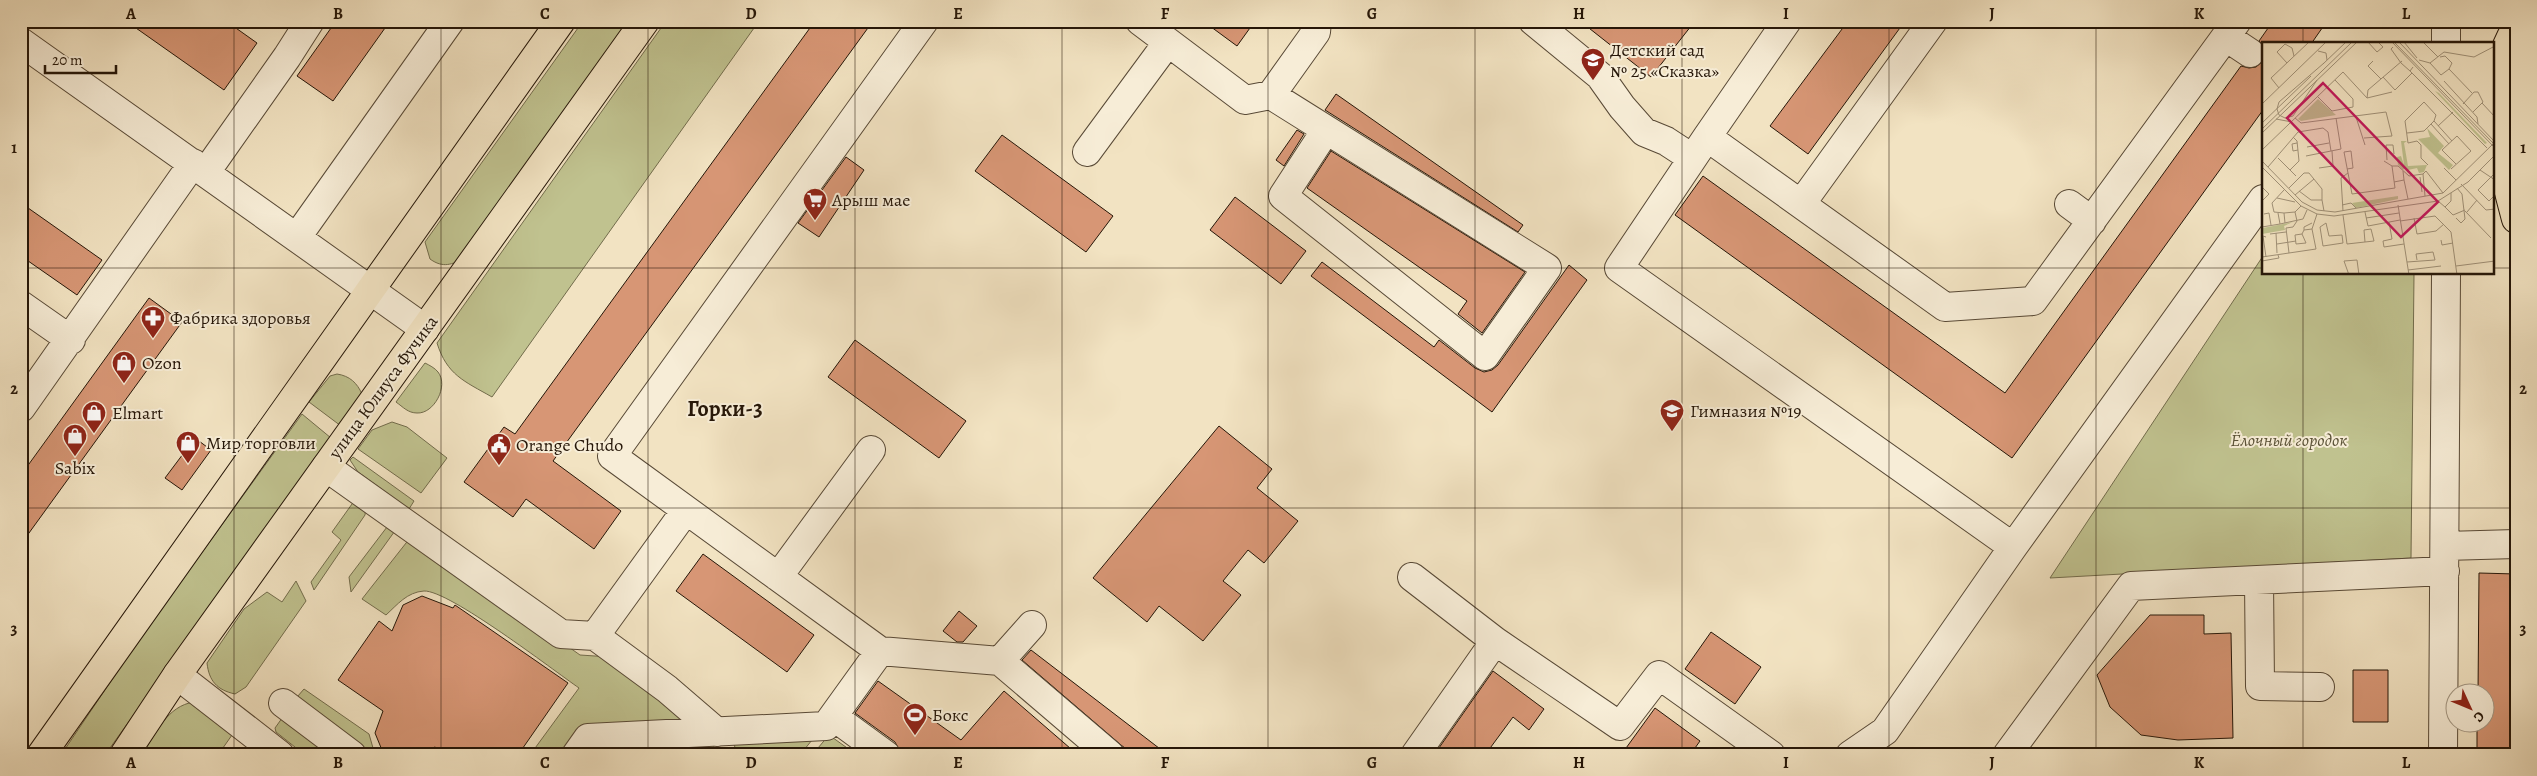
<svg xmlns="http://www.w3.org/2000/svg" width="2537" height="776" viewBox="0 0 2537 776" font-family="Alegreya,serif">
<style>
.green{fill:#c0c28f;stroke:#726c4c}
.building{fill:#d79675;stroke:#251608}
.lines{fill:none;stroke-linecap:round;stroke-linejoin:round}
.minor-casing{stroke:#584936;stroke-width:30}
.major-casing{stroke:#251608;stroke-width:30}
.minor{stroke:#f7edd7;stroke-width:28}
.major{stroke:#f2e3c2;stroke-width:28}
.grid{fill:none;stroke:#251608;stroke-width:1;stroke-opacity:0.55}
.labels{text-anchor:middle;stroke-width:4;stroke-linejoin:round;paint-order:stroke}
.poi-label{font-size:18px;fill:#251608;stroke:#f7edd7;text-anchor:start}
.street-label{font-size:18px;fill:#251608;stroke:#f7edd7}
.park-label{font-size:18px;font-style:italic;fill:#5b5237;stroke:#f7edd7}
.district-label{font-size:22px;font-weight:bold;fill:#251608;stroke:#f7edd7}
.inset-road{fill:none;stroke:#a09178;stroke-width:1}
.view{fill:#c2185b;fill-opacity:0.15;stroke:#c2185b;stroke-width:2.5}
.inset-edge{fill:none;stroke:#251608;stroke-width:2.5}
.neatline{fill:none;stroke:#251608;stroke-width:2}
.grid-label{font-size:16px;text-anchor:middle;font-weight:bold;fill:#251608}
</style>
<rect width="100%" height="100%" fill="#f2e3c2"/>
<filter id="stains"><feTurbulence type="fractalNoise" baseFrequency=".004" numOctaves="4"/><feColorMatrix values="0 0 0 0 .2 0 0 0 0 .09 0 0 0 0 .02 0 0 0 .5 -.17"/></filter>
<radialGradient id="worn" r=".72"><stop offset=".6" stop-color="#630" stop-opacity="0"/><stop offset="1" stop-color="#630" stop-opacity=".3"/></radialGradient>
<path class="green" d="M583,21H632L462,259C450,266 441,267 430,259L425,242Z
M666,21H759L492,397C464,381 447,375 437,343Z
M2263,256V274H2414L2411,558L2050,578Z
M425,363C429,365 435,368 438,372C449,386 434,414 417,413C408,413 403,407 396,402Z
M337,374C350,376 357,383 362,394L341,426L309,402L330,376Z
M302,414L331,438L105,755H61L138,641Z
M392,422L407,427L447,458L421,493L358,449L372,430Z
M353,457L414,501L409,509L358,472L350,460Z
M357,497L366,506L365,515L314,590L311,582L341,540L332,532Z
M387,527L397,528L351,592L349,577Z
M410,538L417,539L580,655L610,657L699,726L570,755H530L579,688C553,670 449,590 424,591C407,592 397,605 386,615L362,599Z
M296,581L306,601L246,687L235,694C217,690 209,681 207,663L244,609L267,592L282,602Z
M304,689L369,734L375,755H360L291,704Z
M194,702L232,735L218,755H142C156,733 167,706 194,702Z
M285,714L340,755H305L276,732L275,728Z
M816,735L800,755H738L731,737Z
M829,735L857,755H812Z
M711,741L718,755H642L636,750Z"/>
<path class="building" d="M126,21H226L257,43L224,90Z
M336,21H390L333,101L297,76Z
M815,21H873L553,461L621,511L594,549L526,499L513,517L464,482L504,427L515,434Z
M1203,21H1255L1237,46Z
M1580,21H1695L1651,77Z
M1848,21H1905L1808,154L1770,126Z
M2273,21H2327L2311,44L2263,45L2259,41Z
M2263,61V110L2012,458L1675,215L1703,176L2005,393L2241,66L2249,68L2256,67Z
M1336,94L1523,225L1518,232L1325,110Z
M1297,130L1304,134L1284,166L1276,160Z
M1002,135L1113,216L1086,252L975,171Z
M1331,151L1525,272L1482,333L1458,314L1467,301L1307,188Z
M846,157L864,170L819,237L798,223Z
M1235,197L1306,251L1281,284L1210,230Z
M21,203L102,260L77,295L21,256Z
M1322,262L1434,347L1439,340L1475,368L1484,372L1492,370L1498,365L1569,265L1587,280L1492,412L1311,276Z
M149,298L182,322L21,544V475Z
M855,340L966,421L939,458L828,377Z
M1219,426L1272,469L1257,488L1298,521L1264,563L1248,550L1223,581L1241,595L1203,641L1159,606L1147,622L1093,578Z
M195,438L211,450L182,490L165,478Z
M703,554L814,635L787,672L676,591Z
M2479,573L2516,574V755H2477V724H2484V694H2478Z
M422,596L453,608L455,605L568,683L518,755H446L435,747L417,755H384L375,733L383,711L338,680L379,621L392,631L403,605Z
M959,611L977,626L963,642H957L943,631Z
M2150,615H2204V634L2231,633L2233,738L2178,740L2141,735L2110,707L2097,675Z
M1711,632L1761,667L1735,704L1685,669Z
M1031,650L1168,755H1134L1121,745L1022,660Z
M2353,670H2388V722H2353Z
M1493,671L1544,709L1529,730L1513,717L1485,755H1434Z
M878,681L961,740L1004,691L1078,755H902L895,742L855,713Z
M1655,708L1700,741L1690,755H1621Z"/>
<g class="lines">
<defs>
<path id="minor" d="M924,21L612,456L880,651L1000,661L1032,625
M1140,21L1245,100L1271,95L1547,268L1485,356L1283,196L1326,130
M1533,21L1600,76L1622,107L1644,132L1666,141L1692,158
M1787,21L1707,137L1619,268L2013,547
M2446,21V44
M2226,37L2250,53
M21,42L425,329
M1271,95L1316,32L1317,21
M1707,137L1945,307L2033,301L2237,21
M1087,152L1168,42
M206,172L287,57L310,21
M1801,204L1933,21
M2069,204L2092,221
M297,237L450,21
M21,305L71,340
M21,408L193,163
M326,467L561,634L595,636
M686,510L595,636L667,689L717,732
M2445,546L2516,544
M778,577L871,450
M1412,577L1495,641L1620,726L1659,675L1771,755
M2259,580L2260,686L2320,687
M1000,661L1110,755
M177,675L280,755
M283,703L352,755
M834,717L886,755
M576,755L588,738L826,726L880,651
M1415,755L1495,641
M1850,755L1885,731L2013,547L2263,199
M2007,755L2131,586L2445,571
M2443,755L2446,274"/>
<path id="major" d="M2516,28C2479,90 2499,154 2516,219
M41,755L561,21
M124,755L177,675L645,21"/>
</defs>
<use href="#minor" class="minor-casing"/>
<use href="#major" class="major-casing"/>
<use href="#minor" class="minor"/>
<use href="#major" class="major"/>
</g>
<path class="grid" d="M234,21V755M441,21V755M648,21V755M855,21V755M1062,21V755M1268,21V755M1475,21V755M1682,21V755M1889,21V755M2096,21V755M2303,21V44M21,268H2263M2493,268H2516M2303,274V755M21,508H2516"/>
<defs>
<symbol id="school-pin" viewBox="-11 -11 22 30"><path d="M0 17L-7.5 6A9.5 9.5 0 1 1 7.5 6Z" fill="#8f2418" stroke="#f7edd7"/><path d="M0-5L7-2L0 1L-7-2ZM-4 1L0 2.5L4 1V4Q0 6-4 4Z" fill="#fff"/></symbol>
<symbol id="supermarket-pin" viewBox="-11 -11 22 30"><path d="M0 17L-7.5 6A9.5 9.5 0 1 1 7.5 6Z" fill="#8f2418" stroke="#f7edd7"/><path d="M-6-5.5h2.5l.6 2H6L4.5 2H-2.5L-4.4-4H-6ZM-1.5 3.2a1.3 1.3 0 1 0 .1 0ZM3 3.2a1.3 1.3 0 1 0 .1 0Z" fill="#fff"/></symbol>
<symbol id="pharmacy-pin" viewBox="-11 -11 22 30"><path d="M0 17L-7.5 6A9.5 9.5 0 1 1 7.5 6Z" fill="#8f2418" stroke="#f7edd7"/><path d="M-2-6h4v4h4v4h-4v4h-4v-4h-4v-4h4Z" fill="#fff"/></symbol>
<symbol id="shop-pin" viewBox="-11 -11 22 30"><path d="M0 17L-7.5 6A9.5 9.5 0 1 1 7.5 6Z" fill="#8f2418" stroke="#f7edd7"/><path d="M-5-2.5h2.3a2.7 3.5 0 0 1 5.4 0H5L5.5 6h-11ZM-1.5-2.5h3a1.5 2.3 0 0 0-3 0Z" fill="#fff"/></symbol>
<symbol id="civic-pin" viewBox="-11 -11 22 30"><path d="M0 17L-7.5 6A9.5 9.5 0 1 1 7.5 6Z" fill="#8f2418" stroke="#f7edd7"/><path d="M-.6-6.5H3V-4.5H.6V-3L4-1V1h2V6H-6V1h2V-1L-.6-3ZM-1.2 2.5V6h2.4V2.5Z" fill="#fff"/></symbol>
<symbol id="stadium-pin" viewBox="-11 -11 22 30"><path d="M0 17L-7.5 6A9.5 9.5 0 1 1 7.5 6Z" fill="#8f2418" stroke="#f7edd7"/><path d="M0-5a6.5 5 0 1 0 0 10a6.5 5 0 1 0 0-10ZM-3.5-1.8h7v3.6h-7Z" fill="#fff"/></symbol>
</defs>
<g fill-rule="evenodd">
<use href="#school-pin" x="1579" y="46" width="28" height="38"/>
<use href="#supermarket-pin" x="801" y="186" width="28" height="38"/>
<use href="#pharmacy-pin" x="139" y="304" width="28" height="38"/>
<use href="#shop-pin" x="110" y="349" width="28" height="38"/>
<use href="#school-pin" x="1658" y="397" width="28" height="38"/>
<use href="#shop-pin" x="80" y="399" width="28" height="38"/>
<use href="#shop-pin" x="61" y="422" width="28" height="38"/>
<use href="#shop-pin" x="174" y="429" width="28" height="38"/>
<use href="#civic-pin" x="485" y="431" width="28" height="38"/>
<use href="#stadium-pin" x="901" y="701" width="28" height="38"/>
</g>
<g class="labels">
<g class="poi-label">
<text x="1610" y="56">Детский сад<tspan x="1610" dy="21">№ 25 «Сказка»</tspan></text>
<text x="832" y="206">Арыш мае</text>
<text x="170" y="324">Фабрика здоровья</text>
<text x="142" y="369">Ozon</text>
<text x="1690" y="417">Гимназия №19</text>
<text x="112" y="419">Elmart</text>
<text x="206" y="449">Мир торговли</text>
<text x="516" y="451">Orange Chudo</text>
<text x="75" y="474" text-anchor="middle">Sabix</text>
<text x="932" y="721">Бокс</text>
</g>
<g class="street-label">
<text transform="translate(383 387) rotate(-54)" y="6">улица Юлиуса Фучика</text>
</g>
<g class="park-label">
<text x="2289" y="446">Ёлочный городок</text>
</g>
<g class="district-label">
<text x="725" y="416">Горки-3</text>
</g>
</g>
<g transform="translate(2262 42)">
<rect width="232" height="232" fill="#f2e3c2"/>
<path d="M173,49L177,51L225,101L223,102ZM56,57L74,73L39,79L36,77ZM165,86L182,104L176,111L191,123L187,128L156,97L168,95ZM139,99H145L142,101L146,124L165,123L162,130L157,131L155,126L146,128V131L143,125L141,128L136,123L135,115L139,114L142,123ZM136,154V157L94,166L90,161ZM31,180L22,184L23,188L0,192L1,186Z" fill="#c0c28f"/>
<path class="inset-road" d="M106,0L115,10L121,5L116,0M130,0L233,106M132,0L233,103M137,0L233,100M142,0L155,16M161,0L176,15M131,5L129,7L139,21L148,29L151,25M56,9L64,11L65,18M178,15L183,14L190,21L187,27L210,51M157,18L168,21L179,33L187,27M111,19L106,24L119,37M25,21L15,10L23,2L30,6L32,14M168,21L182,10L212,15L233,4M61,22L84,0M148,29L225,106M121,35L133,48L150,31M55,38L31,74L23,76L17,73L15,67L17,60L62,21M182,39L215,75L216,82M17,46L9,36L47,0M130,50L105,56L106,48L140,19M56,55L70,69L91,65V57L73,38M220,61L233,75M0,62L64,0M201,62L212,50H216L221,60L211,70M94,75L103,103M33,76L39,81L124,70L130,94L102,96M14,77L30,80M172,79L190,99M0,81L49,34M169,82L187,102M176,84L191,70M0,87L90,0M0,91L95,0M145,91L162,89L172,79L174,73L162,60L143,79L146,101L155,99L159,103V116L166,123M35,101L30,102L31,109L36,108M45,105L67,101M0,108L81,30L105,56M44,114L79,107L74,76M16,116L34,134M125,118L124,103H131L132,112M0,119L40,160L55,168L73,170L181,151L233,100M130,124H136L147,134L161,132L163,154M0,125L39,164L55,172L72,174L176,159L206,140L233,113M6,125L36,90L61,86L66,90L69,109M57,126L71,124L70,109M182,126L194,138M85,127L91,126L89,109L82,110L90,152L133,146L130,124L122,119M189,127L209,109L195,94L180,108L194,122M28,128L37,119L35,99L31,95M218,128L233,138M161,132L164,129L181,151M232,132L216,148L227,159L233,153M158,135L160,150M142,138L146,157M132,140L142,138L141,129M199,142L224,168L233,167M0,145L7,152L0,159M27,146L42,131H47L60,147V158M22,148L10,161L12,170L22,171L23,181M37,149L49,158H60L62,169M33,153L52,137M15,156L33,160M176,159L183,165L189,159V151M80,163L89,161L94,166M136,163L147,233M183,165L191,173L203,168M81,169L79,136L86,131M203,169L229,196M103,170L106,184L138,178M205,170L215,158M16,171L18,182L41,177L45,168M22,171L33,170L39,164M2,172L7,171L9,183M81,173L85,202L112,199L109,187L102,188L103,200M104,176L137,171M152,176L155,192L174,189L182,182M194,176L199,181L203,177L200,152L195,146M138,179L173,174L189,190L195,233M127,180L130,197L121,199L122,205L142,202M64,181L67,194L80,193L81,201L61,204L58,185ZM0,185L18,182M50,187L55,172M14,191L15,211M8,192L24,190M40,192L33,193L34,202L44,201L40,192L42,188M179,198L180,203L191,201M15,202L34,199M27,211L54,207L50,187L42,188V185L50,181M0,215L27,211L24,186L31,185L35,179L33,170M4,215L1,194L4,195M0,219L17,216L16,213M145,220L173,218L171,210L154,212L155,218M194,224L233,219M146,228L179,224M87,233L82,219L95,218L97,233"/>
<path class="view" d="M61,41L176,160L139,195L25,76Z"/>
<rect width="232" height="232" class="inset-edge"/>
</g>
<rect width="2537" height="776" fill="none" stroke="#f2e3c2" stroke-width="55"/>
<g transform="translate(2470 708) rotate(134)"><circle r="24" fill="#f7edd7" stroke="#a39784"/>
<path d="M0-4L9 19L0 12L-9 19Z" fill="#8f2418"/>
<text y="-8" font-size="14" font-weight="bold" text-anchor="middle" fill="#251608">С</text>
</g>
<path d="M45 65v8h71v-8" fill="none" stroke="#251608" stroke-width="2.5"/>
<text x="52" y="65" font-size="15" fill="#251608" stroke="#f7edd7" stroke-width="4" paint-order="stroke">20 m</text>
<rect x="28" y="28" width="2482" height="720" class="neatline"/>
<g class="grid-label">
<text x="131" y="19">A</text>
<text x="338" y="19">B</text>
<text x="545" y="19">C</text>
<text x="751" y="19">D</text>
<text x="958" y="19">E</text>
<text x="1165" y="19">F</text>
<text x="1372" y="19">G</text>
<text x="1579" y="19">H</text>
<text x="1786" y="19">I</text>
<text x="1992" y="19">J</text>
<text x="2199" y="19">K</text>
<text x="2406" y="19">L</text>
<text x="14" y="153">1</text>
<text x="2523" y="153">1</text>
<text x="14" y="394">2</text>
<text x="2523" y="394">2</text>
<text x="14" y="634">3</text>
<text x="2523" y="634">3</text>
<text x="131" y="768">A</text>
<text x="338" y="768">B</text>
<text x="545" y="768">C</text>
<text x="751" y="768">D</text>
<text x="958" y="768">E</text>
<text x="1165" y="768">F</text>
<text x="1372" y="768">G</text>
<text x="1579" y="768">H</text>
<text x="1786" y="768">I</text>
<text x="1992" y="768">J</text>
<text x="2199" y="768">K</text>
<text x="2406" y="768">L</text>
</g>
<rect width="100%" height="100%" filter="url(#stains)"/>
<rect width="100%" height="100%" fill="url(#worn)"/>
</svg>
